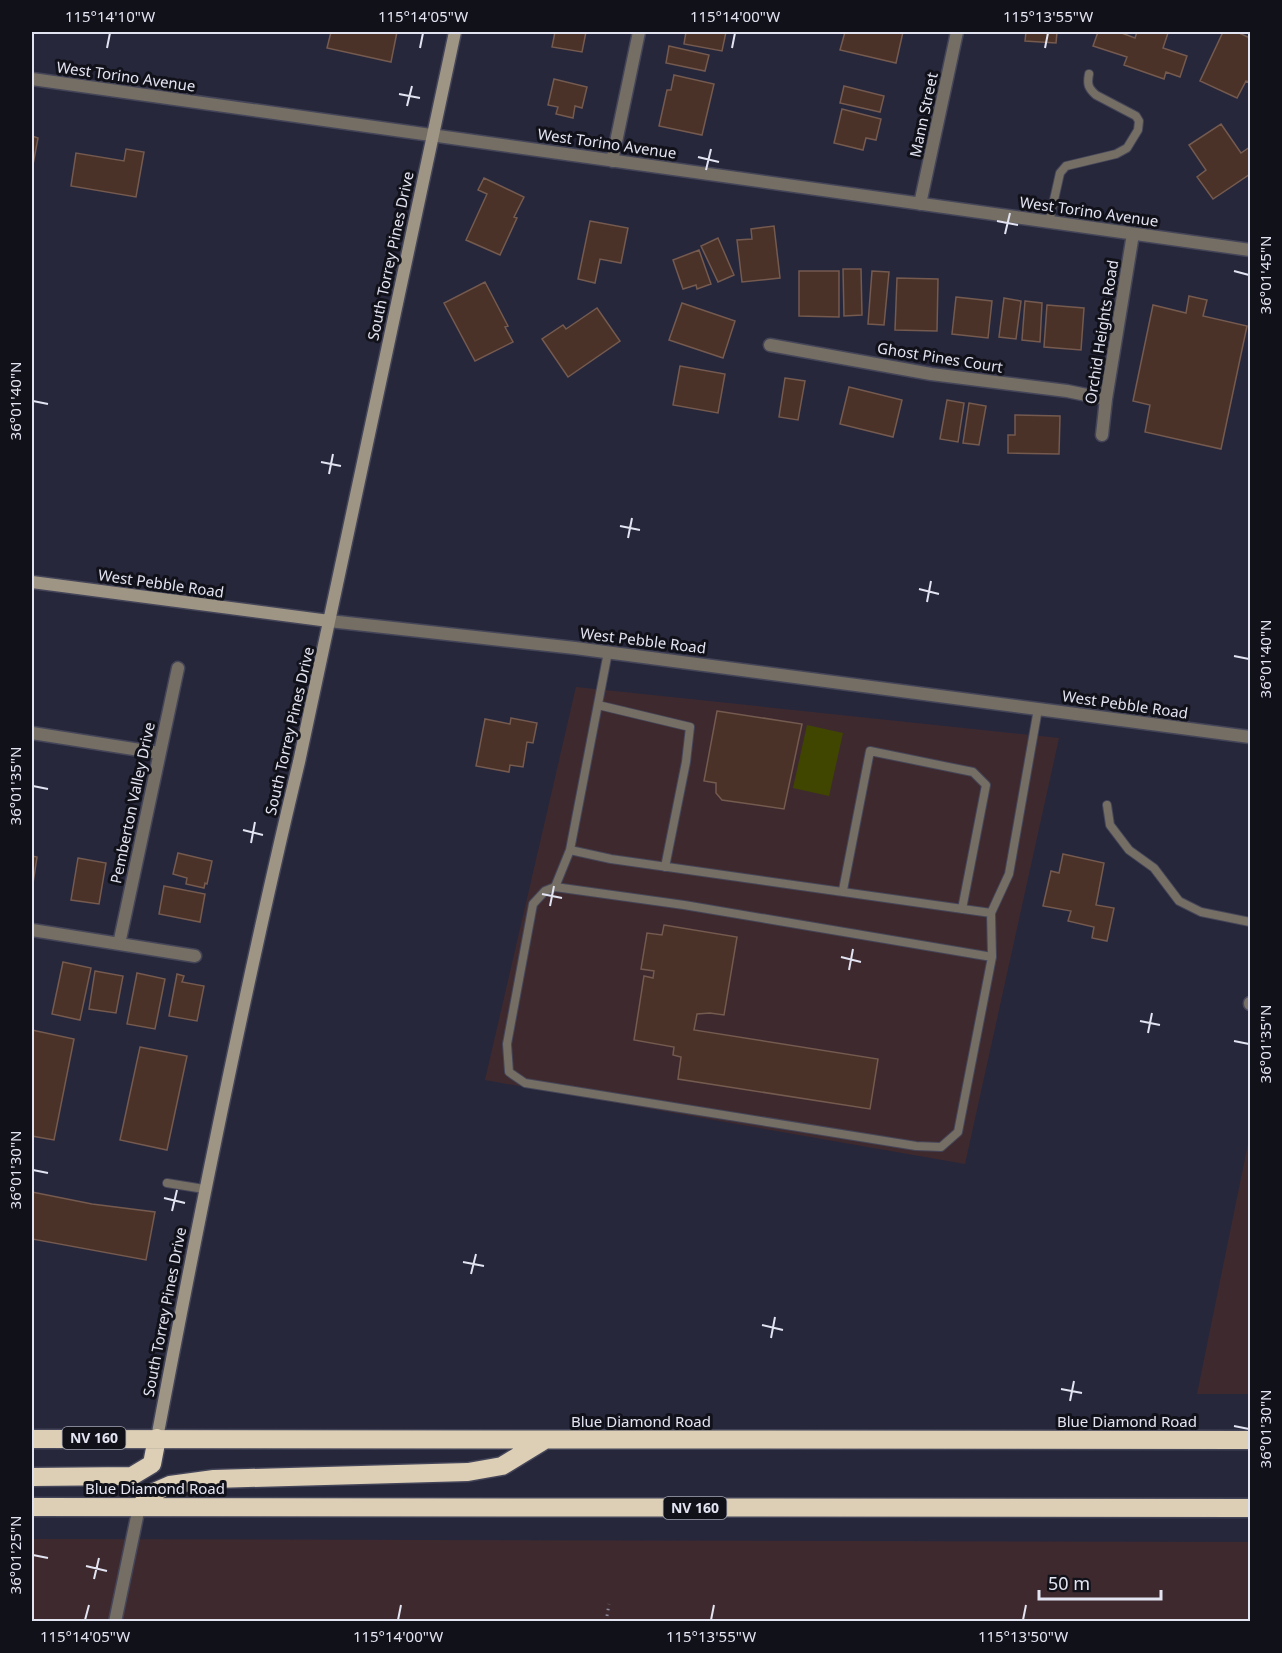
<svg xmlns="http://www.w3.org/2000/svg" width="1282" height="1653" viewBox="0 0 1282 1653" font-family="'Noto Sans',sans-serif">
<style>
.industrial{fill:#3e2a2e}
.green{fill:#404600}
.building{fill:#4a3228;stroke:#745a4f;stroke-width:1.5}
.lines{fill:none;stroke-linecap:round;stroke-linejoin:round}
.lane-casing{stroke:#454559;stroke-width:10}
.street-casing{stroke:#454559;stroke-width:15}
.secondary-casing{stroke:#454559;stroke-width:15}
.highway-casing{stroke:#454559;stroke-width:21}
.path{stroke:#8a8a9c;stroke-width:3;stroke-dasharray:1.5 4.5;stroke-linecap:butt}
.lane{stroke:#746e64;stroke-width:8}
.street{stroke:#746e64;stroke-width:12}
.secondary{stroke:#9e9585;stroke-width:12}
.highway{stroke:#dccfb5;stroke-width:18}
.ticks{fill:none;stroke:#e3e4f2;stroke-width:2}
.labels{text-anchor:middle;stroke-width:6;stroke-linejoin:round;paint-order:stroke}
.shield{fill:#11111a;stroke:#a4a5b1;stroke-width:1.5}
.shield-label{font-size:14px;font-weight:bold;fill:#e3e4f2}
.street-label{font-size:15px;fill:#e3e4f2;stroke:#11111a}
.neatline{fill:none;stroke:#e3e4f2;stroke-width:2}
.ticks-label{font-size:15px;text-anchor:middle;fill:#e3e4f2}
</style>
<rect width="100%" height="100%" fill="#27273c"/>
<path class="industrial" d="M576,687L1059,738L965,1164L485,1080Z
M1250,1134V1394H1197Z
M32,1539L1250,1542V1621H32Z"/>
<path class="green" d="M807,725L843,733L829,796L793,788Z"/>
<path class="building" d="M331,32H397L391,62L327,48Z
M555,32H586L582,52L552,47Z
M686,32H726L722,51L684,44Z
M845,32H903L896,63L840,50Z
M1026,32H1057L1056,43L1025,41Z
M1098,32H1119L1135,38L1137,32L1168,33L1163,48L1187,56L1180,77L1166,72L1164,79L1124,65L1127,57L1093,46Z
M1223,32H1237L1250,38V76L1248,82L1246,81L1237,98L1200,81Z
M669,46L709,55L705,71L666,63Z
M674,75L714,84L702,135L659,126L667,90H671Z
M554,79L587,87L582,108L575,106L573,118L556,114L558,107L548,105Z
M844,86L884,96L880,112L840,103Z
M842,109L881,119L876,140L866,138L863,150L834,143Z
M1221,124L1241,153L1250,147V174L1213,199L1197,177L1206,170L1189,145Z
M32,136L38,138L32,170Z
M126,149L144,152L136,197L71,186L76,153L124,161Z
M484,178L524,197L514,217L517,218L500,255L466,240L487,194L478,190Z
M590,221L628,228L621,263L600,259L595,283L578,279Z
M774,226L780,278L742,282L737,240L752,239L751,229Z
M718,238L734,275L718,282L701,246Z
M699,250L711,284L697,289L696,285L683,289L673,260Z
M843,269H861L862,315L844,316Z
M799,271H839V317L799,316Z
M872,271L889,272L884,325L868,324Z
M897,278L938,279L937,331L895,330Z
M485,282L508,326L505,327L513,342L475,361L444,303Z
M1189,296L1207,300L1203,316L1247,326L1221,449L1145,432L1150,405L1133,401L1153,305L1186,313Z
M956,297L992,301L988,338L952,334Z
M1004,298L1021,301L1016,339L999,337Z
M1025,301L1042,303L1040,342L1022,340Z
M682,303L735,321L723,358L669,340Z
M1047,305L1084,308L1081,350L1044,347Z
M597,308L620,341L568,377L542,339L563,325L566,329Z
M680,366L725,374L718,413L673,405Z
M785,378L805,381L798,420L779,417Z
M849,387L902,400L893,437L840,424Z
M947,400L964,403L958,442L940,439Z
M969,403L986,406L979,445L963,443Z
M1015,415L1060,416L1059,454L1008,453V435H1015Z
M717,711L802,724L784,809L722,800L716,793V783L704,781Z
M511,718L537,723L533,743L527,742L523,767L510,765L509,772L476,766L485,719L510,724Z
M178,853L212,861L207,884L205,883L204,888L186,884L187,878L173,874Z
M1063,854L1104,863L1096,905L1114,908L1107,941L1092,938L1094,927L1068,921L1071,911L1043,906L1051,871L1059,873Z
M32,856L37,857L32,890Z
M78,858L106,863L99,904L71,900Z
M164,886L205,894L200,922L159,914Z
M664,925L737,937L724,1015L710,1013L697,1014L694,1030L878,1059L870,1109L678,1079L681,1057L673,1055L674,1047L634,1040L644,976L653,978L654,971L641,969L647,933L662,935Z
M63,962L91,968L80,1020L52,1014Z
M95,971L123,976L116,1013L89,1009Z
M137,973L165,979L155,1029L127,1024Z
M177,974L184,976L182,982L204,986L197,1021L169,1016Z
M32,1030L74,1039L54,1140L32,1136Z
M140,1047L187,1056L167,1150L120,1140Z
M32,1192L92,1204L155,1212L146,1260L32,1239Z"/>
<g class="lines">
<defs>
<path id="lane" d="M1049,222L1060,173L1066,166L1116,154L1127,148L1138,130L1139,121L1136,116L1096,95C1088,88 1087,84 1089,74
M608,652L570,850L611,859L991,913L1009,874L1038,709
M598,705L690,727L686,762L665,867
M1107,805L1110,825L1129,850L1154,868L1179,901L1201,912L1250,922
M570,850L555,887L545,891L533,904L507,1044L509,1072L525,1083L916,1146L941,1147L958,1132L992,957L991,913
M555,887L684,905L992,957
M843,890L870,751L973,772L986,785L962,909
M167,1183L204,1189"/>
<path id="street" d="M32,79L1250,250
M612,161L639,32
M920,204L957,32
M770,345L931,374L1067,391L1106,399
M1102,435L1106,399L1133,234
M329,621L575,648L1250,737
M32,733L159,753
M32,930L195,956
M119,944L178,668
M1250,1004V1003
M115,1622L139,1507"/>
<path id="secondary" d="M32,582L329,621
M157,1438C200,1211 245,986 299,762L455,32"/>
<path id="highway" d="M32,1439L1250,1440
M32,1477L132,1476L152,1464L157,1438
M32,1507L1250,1508
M139,1507L154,1492L170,1485L214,1479L468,1472L502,1466L543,1441"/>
</defs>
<use href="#lane" class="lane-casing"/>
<use href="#street" class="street-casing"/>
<use href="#secondary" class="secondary-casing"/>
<use href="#highway" class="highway-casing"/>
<path class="path" d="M606,1622L609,1604"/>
<use href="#lane" class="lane"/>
<use href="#street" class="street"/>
<use href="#secondary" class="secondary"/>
<use href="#highway" class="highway"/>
</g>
<path class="ticks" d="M107,48L110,33M420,48L423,33M732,48L735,33M1045,48L1048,33M399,94L420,98M407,106L412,86M698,157L719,162M706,170L711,149M997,221L1018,225M1005,234L1010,213M1234,271L1249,275M33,401L48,404M321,462L341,466M329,474L333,454M620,526L640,530M628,538L632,518M919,589L939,594M927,602L931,581M1234,656L1249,659M33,786L48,789M243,830L263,835M251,843L255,822M542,894L562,898M550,906L554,886M841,957L861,962M849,970L853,949M1140,1021L1160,1025M1148,1033L1152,1013M1234,1041L1249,1044M33,1170L48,1173M164,1198L185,1203M172,1211L177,1190M463,1262L484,1266M471,1274L476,1254M762,1325L783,1330M771,1338L775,1317M1061,1389L1082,1393M1070,1401L1074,1381M1234,1426L1249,1429M33,1555L48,1558M86,1566L107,1571M94,1579L99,1558M85,1620L89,1605M398,1620L401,1605M711,1620L714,1605M1023,1620L1026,1605"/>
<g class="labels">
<g class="shield">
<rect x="62.5" y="1427" width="63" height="22" rx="4.5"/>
<rect x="663.5" y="1497" width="63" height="22" rx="4.5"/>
</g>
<g class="shield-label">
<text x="94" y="1443">NV 160</text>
<text x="695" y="1513">NV 160</text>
</g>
<g class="street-label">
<text transform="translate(126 77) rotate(8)" y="5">West Torino Avenue</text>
<text transform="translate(924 115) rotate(-78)" y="5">Mann Street</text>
<text transform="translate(607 144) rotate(8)" y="5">West Torino Avenue</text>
<text transform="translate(1089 212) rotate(8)" y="5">West Torino Avenue</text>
<text transform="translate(391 256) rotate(-78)" y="5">South Torrey Pines Drive</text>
<text transform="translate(1102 332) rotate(-81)" y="5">Orchid Heights Road</text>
<text transform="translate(940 358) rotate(9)" y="5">Ghost Pines Court</text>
<text transform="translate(161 584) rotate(8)" y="5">West Pebble Road</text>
<text transform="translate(643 641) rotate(7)" y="5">West Pebble Road</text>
<text transform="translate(1125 705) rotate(8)" y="5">West Pebble Road</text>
<text transform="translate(290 731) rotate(-77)" y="5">South Torrey Pines Drive</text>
<text transform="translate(133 803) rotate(-78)" y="5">Pemberton Valley Drive</text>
<text transform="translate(165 1312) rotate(-79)" y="5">South Torrey Pines Drive</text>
<text x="641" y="1427">Blue Diamond Road</text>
<text x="1127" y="1427">Blue Diamond Road</text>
<text x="155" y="1494">Blue Diamond Road</text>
</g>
</g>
<rect width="1282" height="1653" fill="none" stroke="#11111a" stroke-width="66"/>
<path d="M1039 1590v9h122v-9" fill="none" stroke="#e3e4f2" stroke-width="3"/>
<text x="1048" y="1590" font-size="18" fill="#e3e4f2" stroke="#11111a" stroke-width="4.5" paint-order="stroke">50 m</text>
<rect x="33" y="33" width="1216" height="1587" class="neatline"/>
<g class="ticks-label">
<text x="110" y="22">115°14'10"W</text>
<text x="423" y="22">115°14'05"W</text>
<text x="735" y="22">115°14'00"W</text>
<text x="1048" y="22">115°13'55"W</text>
<text transform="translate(1266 275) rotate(-90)" y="5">36°01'45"N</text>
<text transform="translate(16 401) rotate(-90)" y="5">36°01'40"N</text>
<text transform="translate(1266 659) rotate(-90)" y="5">36°01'40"N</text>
<text transform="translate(16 786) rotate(-90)" y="5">36°01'35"N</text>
<text transform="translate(1266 1044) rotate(-90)" y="5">36°01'35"N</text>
<text transform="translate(16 1170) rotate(-90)" y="5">36°01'30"N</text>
<text transform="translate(1266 1429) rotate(-90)" y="5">36°01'30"N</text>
<text transform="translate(16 1555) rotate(-90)" y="5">36°01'25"N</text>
<text x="85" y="1642">115°14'05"W</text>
<text x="398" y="1642">115°14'00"W</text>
<text x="711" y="1642">115°13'55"W</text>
<text x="1023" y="1642">115°13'50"W</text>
</g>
</svg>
